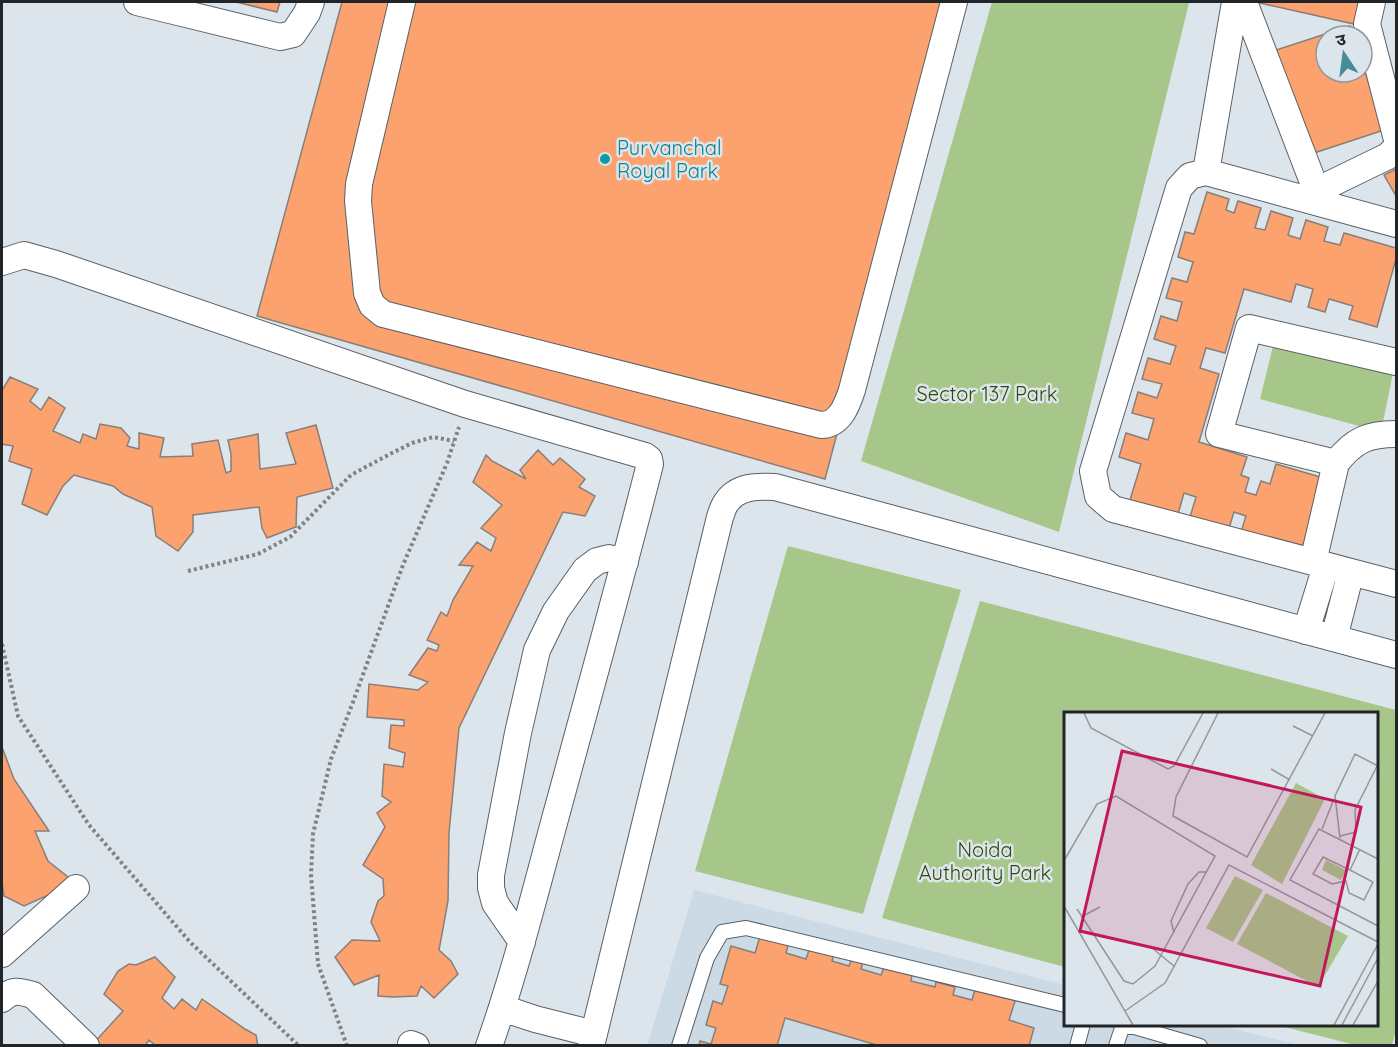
<svg xmlns="http://www.w3.org/2000/svg" width="1398" height="1047" viewBox="0 0 1398 1047" font-family="Quicksand,'Noto Sans Devanagari',sans-serif">
<style>
.built{fill:#ccdae6}
.green{fill:#a6c68a}
.building{fill:#fca26f;stroke:#877f7a;stroke-width:1.5}
.lines{fill:none;stroke-linecap:round;stroke-linejoin:round}
.service-casing{stroke:#596066;stroke-width:16}
.minor-casing{stroke:#596066;stroke-width:28}
.path{stroke:#7e8388;stroke-width:4;stroke-dasharray:3 3;stroke-linecap:butt}
.service{stroke:#fff;stroke-width:14}
.minor{stroke:#fff;stroke-width:26}
.culture-dot{fill:#0f9aa8;stroke:#dde5ec;stroke-width:2}
.labels{text-anchor:middle;stroke-width:5;stroke-linejoin:round;paint-order:stroke}
.culture-label{font-size:20px;fill:#0d838f;stroke:#dde5ec;text-anchor:start}
.park-label{font-size:20px;fill:#2e490a;stroke:#dde5ec}
.inset-road{fill:none;stroke:#92989e;stroke-width:1.5}
.view{fill:#c2185b;fill-opacity:0.15;stroke:#c2185b;stroke-width:3}
.inset-edge{fill:none;stroke:#222528;stroke-width:3}
</style>
<rect width="100%" height="100%" fill="#dde5ec"/>
<path class="built" d="M694,890L1065,985V1024L1218,1025L1300,1045L647,1046Z"/>
<path class="green" d="M992,2H1183L1189,3L1059,532L861,461Z
M1274,342L1393,373L1381,432L1260,399Z
M788,546L961,590L863,914L695,871Z
M980,601L1396,710V1030L1392,1045H1355L1277,1025L1376,1024V714H1065V967L882,918Z"/>
<path class="building" d="M236,2H280L277,12Z
M342,2H951L825,479L257,316Z
M1255,2H1360L1354,24Z
M1350,26L1353,36H1326V72H1362V62L1384,130L1305,156L1270,52Z
M1396,169V196L1384,175Z
M1207,192L1229,199L1226,210L1234,213L1238,201L1261,208L1255,228L1265,230L1271,211L1293,218L1288,235L1300,239L1306,220L1328,227L1324,241L1340,245L1344,233L1396,248V259L1377,327L1349,319L1353,306L1329,299L1325,312L1308,307L1313,289L1296,284L1291,302L1244,289L1225,353L1206,348L1200,368L1219,374L1199,442L1247,457L1241,475L1249,478L1245,492L1256,495L1261,481L1270,484L1276,464L1327,479L1306,551L1241,532L1246,516L1234,512L1229,528L1190,517L1196,497L1184,493L1178,514L1130,500L1141,464L1119,457L1126,433L1148,440L1154,419L1132,413L1138,392L1157,398L1162,384L1142,379L1148,358L1170,364L1176,346L1154,339L1161,316L1177,321L1182,302L1166,298L1172,278L1187,282L1193,262L1178,257L1185,232L1194,234Z
M10,377L38,389L30,401L41,410L49,397L65,408L53,431L80,443L83,434L96,439L100,424L121,428L130,438L127,446L139,449V433L164,438L160,457L193,456L192,444L218,440L226,473L231,471V454L228,440L258,434L260,469L296,464L286,433L316,425L333,488L297,497L296,527L267,538L262,528L259,507L193,515V532L178,551L156,536L152,507L123,494L113,486L74,475L63,486L47,515L22,504L32,469L9,461L13,446L2,444V387L3,389Z
M538,450L553,465L560,458L585,479L579,487L595,496L585,516L563,512L459,728L449,833L448,901L439,950L451,961L458,974L434,998L421,986L417,996L393,997L378,996L379,975L354,985L335,957L352,940L380,941L371,922L378,901L384,896L383,879L363,865L385,827L377,813L391,802L382,796L384,764L403,767L405,753L389,748L391,725L404,726V720L367,717L369,684L418,690L428,682L409,675L428,648L437,651L439,645L427,640L441,612L447,616L453,600L473,566L459,565L477,542L491,551L496,538L481,528L502,505L473,482L486,455L492,461L526,479L520,470Z
M2,747L14,779L49,831H35L48,861L73,881L64,888L24,906L4,896L2,882Z
M761,933L789,941L786,953L806,959L810,947L834,954L832,961L849,966L852,958L863,962L861,969L881,975L884,967L912,975L911,981L935,987L936,982L955,987L953,995L972,1000L976,986L1016,998L1009,1020L1034,1028L1029,1046H880L785,1018L777,1046H699L700,1041L711,1044L716,1028L706,1025L713,1001L722,1004L728,986L720,984L731,946L755,953Z
M155,957L175,977L162,998L174,1009L182,999L196,1010L202,999L245,1029L256,1035L258,1046H156L149,1040L145,1046H93L92,1045L123,1011L104,994L118,971L129,964L136,965Z"/>
<g class="lines">
<defs>
<path id="service" d="M679,1046L707,958L722,932L746,928L1065,1005
M1077,1046L1083,1024
M1116,1046L1122,1028L1131,1026L1200,1046"/>
<path id="minor" d="M137,2L280,37L293,34L307,13L311,2
M402,2L359,184L358,201L367,293L372,305L383,314L821,425C840,425 847,405 852,390L954,2
M1244,2L1321,203
M1372,2L1367,24L1396,136
M1206,172L1235,2
M1316,191L1388,156L1396,148
M1396,224L1206,172L1190,176L1179,188L1093,471L1098,496L1113,509L1396,584
M2,262L24,255L56,264L465,404L645,456L649,459L650,464C622,575 591,686 561,797C538,880 518,964 489,1046
M1396,362L1249,328L1219,434L1336,463C1354,440 1368,434 1396,434
M1313,562L1336,463
M1306,631L1326,566
M1334,638L1351,572
M522,942L495,903L491,888V875L518,733L537,650L556,611L585,570L597,561L609,558L625,562
M2,954L76,888
M2,999C13,989 19,991 33,995L86,1046
M502,1008L535,1019L594,1034
M411,1044L416,1046
M591,1046L720,517C722,512 723,507 726,503C737,486 757,486 775,487L1396,655"/>
</defs>
<use href="#service" class="service-casing"/>
<use href="#minor" class="minor-casing"/>
<path class="path" d="M188,571L258,554L290,537L351,475L390,454L412,443L433,437L454,441
M2,644L18,716L89,825L190,942L299,1046
M347,1046L318,964L311,875L313,834L331,759L353,702L403,565L447,463L459,427"/>
<use href="#service" class="service"/>
<use href="#minor" class="minor"/>
</g>
<circle class="culture-dot" cx="605" cy="159" r="6"/>
<g class="labels">
<g class="culture-label">
<text x="617" y="155">Purvanchal<tspan x="617" dy="23">Royal Park</tspan></text>
</g>
<g class="park-label">
<text x="987" y="401">Sector 137 Park</text>
<text x="985" y="857">Noida<tspan x="985" dy="23">Authority Park</tspan></text>
</g>
</g>
<g transform="translate(1064 712)">
<rect width="314" height="314" fill="#dde5ec"/>
<path d="M232,71L261,87L218,172L187,153ZM262,148L282,158L277,168L258,158ZM171,164L199,178L169,230L142,216ZM202,181L284,224L254,275L173,232Z" fill="#a6c68a"/>
<path class="inset-road" d="M20,1L27,16L104,57L110,54L139,1M154,1L112,85L109,104L183,145L261,1M229,14L249,24M207,57L226,68M258,117L270,87M276,124L292,120L291,98L313,54M276,126L271,84L291,42L314,54M1,147L33,92L52,84L151,144L91,254L69,272L60,269L13,197M314,147L255,117L226,168L314,214M286,158L309,170L300,188L285,181L282,169L268,172L249,162L259,145L286,158L296,137M0,194L69,313M17,205L36,195M110,221L107,209L124,172L135,160H143M87,235L111,255M61,299L101,271L165,153L314,230M270,313L314,232M278,313L314,246M289,313L314,269"/>
<path class="view" d="M58,39L297,95L256,274L16,219Z"/>
<rect width="314" height="314" class="inset-edge"/>
</g>
<rect width="1398" height="1047" fill="none" stroke="#222528" stroke-width="6"/>
<g transform="translate(1344 54) rotate(347)"><circle r="28" fill="#dde5ec" stroke="#92989e" stroke-width="1.5"/>
<path d="M0-4.5L10 22L0 15L-10 22Z" fill="#468c97"/>
<text y="-9" font-size="16" font-weight="bold" text-anchor="middle" fill="#222528">उ</text>
</g>
</svg>
